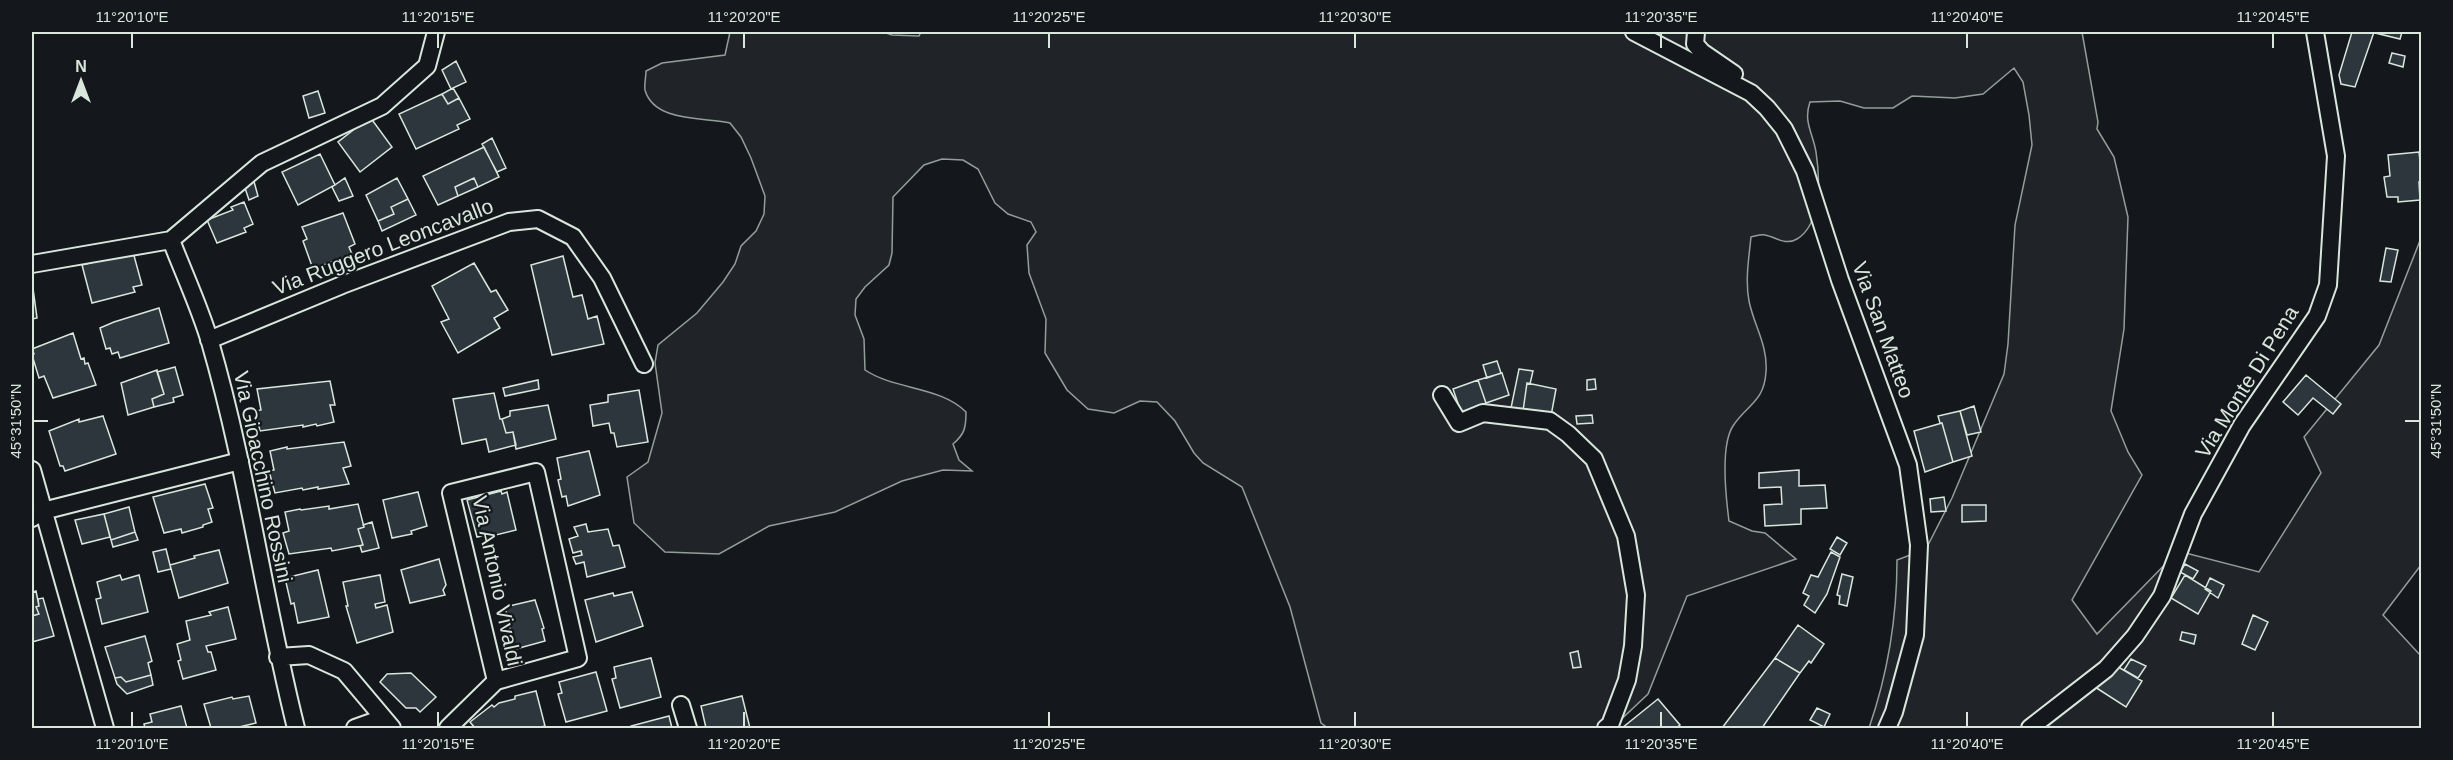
<svg xmlns="http://www.w3.org/2000/svg" width="2453" height="760" viewBox="0 0 2453 760" font-family="Helvetica,sans-serif">
<style>
.green{fill:#202428;stroke:#939e99;stroke-width:1.5}
.building{fill:#2c363c;stroke:#d8e6dc;stroke-width:1.5}
.lines{fill:none;stroke-linecap:round;stroke-linejoin:round}
.minor-casing{stroke:#d8e6dc;stroke-width:20}
.minor{stroke:#14181c;stroke-width:16}
.ticks{fill:none;stroke:#d8e6dc;stroke-width:2}
.labels{text-anchor:middle;stroke-width:4.5;stroke-linejoin:round;paint-order:stroke}
.street-label{font-size:21px;fill:#d8e6dc;stroke:#14181c}
.neatline{fill:none;stroke:#d8e6dc;stroke-width:2}
.ticks-label{font-size:15px;text-anchor:middle;fill:#d8e6dc}
</style>
<rect width="100%" height="100%" fill="#14181c"/>
<path class="green" d="M730,32H883L892,35L919,36L921,32H2082L2098,122L2097,129L2114,157L2128,217L2124,329L2111,411L2128,452L2142,475L2072,600L2097,634L2178,551L2259,572L2321,473L2304,437L2379,345L2421,238V565L2383,615L2421,656V728H1869C1888,673 1897,618 1897,560L1926,549L1952,498L2004,374L2008,344L2015,225L2032,145L2029,115L2023,82L2014,68L1983,94L1955,98L1912,96L1893,108H1864L1840,101L1810,102C1803,122 1813,133 1816,152C1820,177 1822,224 1797,239C1785,246 1776,237 1765,235C1761,234 1756,236 1751,237C1749,257 1745,280 1749,301C1754,326 1768,345 1766,372C1764,403 1746,405 1733,426C1720,446 1726,498 1729,521L1752,531L1765,533L1796,559L1687,596L1648,694L1612,728H1328L1321,723L1290,607L1242,487L1203,463L1194,453L1175,421L1157,402L1140,401L1114,413L1088,409L1067,390L1045,353L1046,319L1029,273L1027,245L1036,232L1031,222L1008,214L995,203L978,169L963,160L942,159L924,165L893,197L892,253L889,265L865,287L856,299L855,315L864,339L865,370C895,390 940,386 966,412C966,427 965,434 953,444L959,460L972,471L943,470L902,481L835,512L769,526L719,554L665,552L634,523L627,477L648,462L662,413L655,363L658,345L697,313L723,282L735,264L741,246L756,231L764,214L765,196L751,158L741,137L730,123C706,117 654,123 645,90C644,85 646,77 646,71L662,63L725,55Z"/>
<path class="building" d="M2352,32H2374L2355,87L2341,84L2339,75Z
M2371,32H2402L2400,39Z
M2392,53L2405,56L2403,67L2389,63Z
M456,61L466,82L451,89L442,70Z
M453,88L459,98L448,104L442,94Z
M318,91L325,113L309,118L303,96Z
M442,94L448,104L459,98L470,119L457,125L459,129L416,149L399,114Z
M370,117L392,147L360,172L338,142Z
M492,138L506,168L497,172L482,144Z
M484,147L499,177L478,187L474,178L455,187L458,196L438,205L423,176Z
M2419,152L2422,179V182H2419L2420,200L2398,202V197H2387L2384,177L2390,176L2388,155Z
M320,154L335,185L298,205L282,172Z
M253,178L258,196L249,200L243,182Z
M345,178L353,196L339,201L332,187Z
M397,178L408,199L391,207L394,214L378,221L366,195Z
M474,178L478,187L458,196L455,187Z
M408,199L416,215L382,231L378,221L394,214L391,207Z
M244,202L253,224L244,228L246,232L217,243L207,220L233,210L231,207Z
M343,213L355,244L349,247L352,254L313,269L303,241L307,239L302,227Z
M2386,248L2398,250L2391,282L2380,281Z
M133,252L142,285L133,287L135,292L92,303L82,265Z
M563,256L573,297L582,295L588,319L597,316L604,344L552,355L531,265Z
M474,263L491,292L496,290L508,310L494,318L500,328L458,353L441,322L449,319L432,286Z
M32,281L37,318L32,319Z
M159,308L169,343L120,358L118,352L112,354L110,348L106,349L100,328L114,322Z
M73,333L81,359L84,358L85,364L88,363L96,385L53,398L44,376L39,378L32,355L34,354L32,349Z
M1497,361L1501,373L1487,378L1483,365Z
M175,367L183,395L173,398L174,402L154,407L152,399L164,394L157,372Z
M1519,369L1533,371L1530,384L1527,383L1523,411L1511,408Z
M157,370L164,394L152,399L154,407L128,415L121,383Z
M1502,373L1509,395L1486,403L1478,380Z
M2306,375L2341,404L2333,414L2313,398L2298,415L2283,402Z
M1595,379L1596,389L1587,390V380Z
M538,380L539,389L505,396L503,388Z
M1478,380L1486,403L1461,412L1453,389Z
M330,381L335,405H330L334,422L317,426L316,424L303,427V425L260,431L255,411L261,410L257,389Z
M1527,383L1556,389L1551,416L1523,411Z
M639,390L648,442L617,447L614,433H611L609,423L593,426L590,405L608,402V395Z
M494,393L500,419H502L506,433L513,432L516,445L489,452L486,439L462,444L453,399Z
M548,405L556,439L516,449L513,432L506,433L502,419L510,416V411Z
M1974,406L1981,432L1967,435L1960,411Z
M1960,411L1972,456L1953,462L1942,423H1940L1938,416Z
M1592,415L1593,423L1577,424L1576,416Z
M103,416L116,454L65,471L63,466H60L49,431L79,419V422Z
M1942,423L1953,462L1925,472L1914,431Z
M344,442L351,466L343,468L349,484L318,489V487L303,490L302,488L275,493L269,471L274,470L270,451L287,447V449Z
M589,451L600,495L568,506L566,496L562,497L558,480L561,479L557,458Z
M1799,470V486L1825,485L1827,508L1801,509V524L1765,526L1764,505L1782,504L1781,487L1759,488V473Z
M205,484L213,508L208,509L212,522L203,525V527L182,533L181,529L164,533L153,497Z
M501,491L502,494L507,492L516,530L492,536L491,534L477,537L467,500Z
M418,492L427,526L411,531L412,534L392,538L383,500Z
M1944,497L1946,511L1931,512L1930,499Z
M358,504L364,527L358,529L363,545L332,551L331,548L289,554L283,533L289,531L285,512L300,509L301,510L329,506V509Z
M1962,505H1986V521L1962,522Z
M129,507L135,532L111,540L104,514Z
M104,514L110,537L82,544L75,520Z
M372,522L379,548L362,552L360,546L363,545L358,529L364,527L363,525Z
M586,524L588,532L608,529L613,546L619,545L625,567L587,577L584,562L576,564L573,557L582,555L581,551L573,553L569,539L578,536L574,527Z
M135,532L138,540L113,547L111,540Z
M1837,537L1847,543L1840,555L1830,549Z
M166,549L171,569L158,572L153,552Z
M219,550L228,583L179,598L170,565L195,558L194,556Z
M1831,552L1840,557L1827,594L1815,613L1804,605L1809,596L1803,593L1811,575L1818,577Z
M439,559L446,585L443,590L445,595L410,603L401,570Z
M2185,564L2198,571L2193,579L2180,572Z
M318,570L329,617L298,623L294,603L291,604L285,578Z
M1842,574L1853,577L1847,606L1839,604L1840,596L1837,595Z
M120,575L122,580L139,575L148,612L102,624L96,599L101,598L97,582Z
M380,575L385,602L375,604L376,608L387,605L393,632L357,643L346,606H348L343,582Z
M2185,575L2211,591L2198,614L2171,598Z
M2210,578L2224,585L2218,598L2205,589Z
M32,586L33,592L36,591L39,606L36,607L39,614L32,616Z
M632,592L643,626L596,642L585,600L613,593L614,596Z
M43,598L54,636L32,642V616L39,614L36,607L39,606L38,599Z
M535,600L544,628L542,629L545,641L512,650L507,633H511L505,607Z
M228,607L236,639L206,646L208,652H211L216,670L183,679L178,661L181,660L177,644L190,640L186,621L211,615L209,612Z
M2253,615L2268,622L2255,650L2242,644Z
M1798,625L1824,644L1811,663L1809,661L1800,673L1775,658Z
M2182,632L2196,635L2194,644L2180,640Z
M145,636L152,661L148,663L151,675L126,682L121,677L115,678L105,647Z
M1578,651L1581,667L1573,668L1570,653Z
M651,658L661,697L620,708L612,679L616,678L614,667Z
M1775,658L1800,673L1762,728H1722Z
M2131,659L2146,666L2138,678L2124,670Z
M2115,665L2142,681L2126,707L2095,687Z
M596,672L607,711L566,722L558,694L562,693L559,682Z
M411,673L436,697L420,712L416,708H406L380,682L387,674Z
M151,675L153,685L127,694L117,684L115,678L121,677L126,682Z
M536,691L545,726L537,728H475L470,722L492,705L494,707L499,703L515,699V696Z
M249,696L256,723L235,728L231,727L211,728L204,704L232,697L233,699Z
M742,696L750,728H706L701,706Z
M1658,699L1680,725L1676,728H1622Z
M181,706L187,728H145L144,724L152,722L150,714Z
M1817,708L1830,714L1824,727L1810,720Z
M669,716L672,728H631V726Z"/>
<g class="lines">
<defs>
<path id="minor" d="M1634,32L1751,93L1767,108L1784,129L1805,171L1840,280L1908,465L1919,545L1915,635L1894,712L1887,728
M1696,32L1695,44L1702,52L1734,74
M171,240C184,274 200,308 210,342C247,469 264,601 296,728
M32,264L171,240L262,163L382,106L427,66L436,32
M209,340L342,285L509,222L538,219L573,237L602,278L644,364
M1442,395L1459,423L1483,413L1550,421L1568,434L1594,459L1626,536L1636,595L1633,646L1627,680L1610,725L1606,728
M32,470L105,728
M32,518L43,511L240,461
M278,657L309,655L344,671L392,728
M681,705L688,728
M355,728L383,718
M448,728L496,681L578,658L536,472L451,493L496,681
M2030,728L2106,669L2135,636L2162,596L2193,514L2242,425L2317,316L2328,285L2336,156L2315,32"/>
</defs>
<use href="#minor" class="minor-casing"/>
<use href="#minor" class="minor"/>
</g>
<path class="ticks" d="M132,33V48M438,33V48M744,33V48M1049,33V48M1355,33V48M1661,33V48M1967,33V48M2273,33V48M33,421H48M2405,421H2420M132,712V727M438,712V727M744,712V727M1049,712V727M1355,712V727M1661,712V727M1967,712V727M2273,712V727"/>
<g class="labels">
<g class="street-label">
<text transform="translate(383 247) rotate(-21)" y="7">Via Ruggero Leoncavallo</text>
<text transform="translate(1883 330) rotate(70)" y="7">Via San Matteo</text>
<text transform="translate(2247 382) rotate(-58)" y="7">Via Monte Di Pena</text>
<text transform="translate(263 477) rotate(78)" y="7">Via Gioacchino Rossini</text>
<text transform="translate(497 581) rotate(78)" y="7">Via Antonio Vivaldi</text>
</g>
</g>
<rect width="2453" height="760" fill="none" stroke="#14181c" stroke-width="66"/>
<g transform="translate(81 81)" stroke="#14181c" stroke-width="4.5" paint-order="stroke">
<path d="M0-4.5L10 22L0 15L-10 22Z" fill="#d8e6dc"/>
<text y="-9" font-size="16" font-weight="bold" text-anchor="middle" fill="#d8e6dc">N</text>
</g>
<rect x="33" y="33" width="2387" height="694" class="neatline"/>
<g class="ticks-label">
<text x="132" y="22">11°20'10"E</text>
<text x="438" y="22">11°20'15"E</text>
<text x="744" y="22">11°20'20"E</text>
<text x="1049" y="22">11°20'25"E</text>
<text x="1355" y="22">11°20'30"E</text>
<text x="1661" y="22">11°20'35"E</text>
<text x="1967" y="22">11°20'40"E</text>
<text x="2273" y="22">11°20'45"E</text>
<text transform="translate(16 421) rotate(-90)" y="5">45°31'50"N</text>
<text transform="translate(2436 421) rotate(-90)" y="5">45°31'50"N</text>
<text x="132" y="749">11°20'10"E</text>
<text x="438" y="749">11°20'15"E</text>
<text x="744" y="749">11°20'20"E</text>
<text x="1049" y="749">11°20'25"E</text>
<text x="1355" y="749">11°20'30"E</text>
<text x="1661" y="749">11°20'35"E</text>
<text x="1967" y="749">11°20'40"E</text>
<text x="2273" y="749">11°20'45"E</text>
</g>
</svg>
